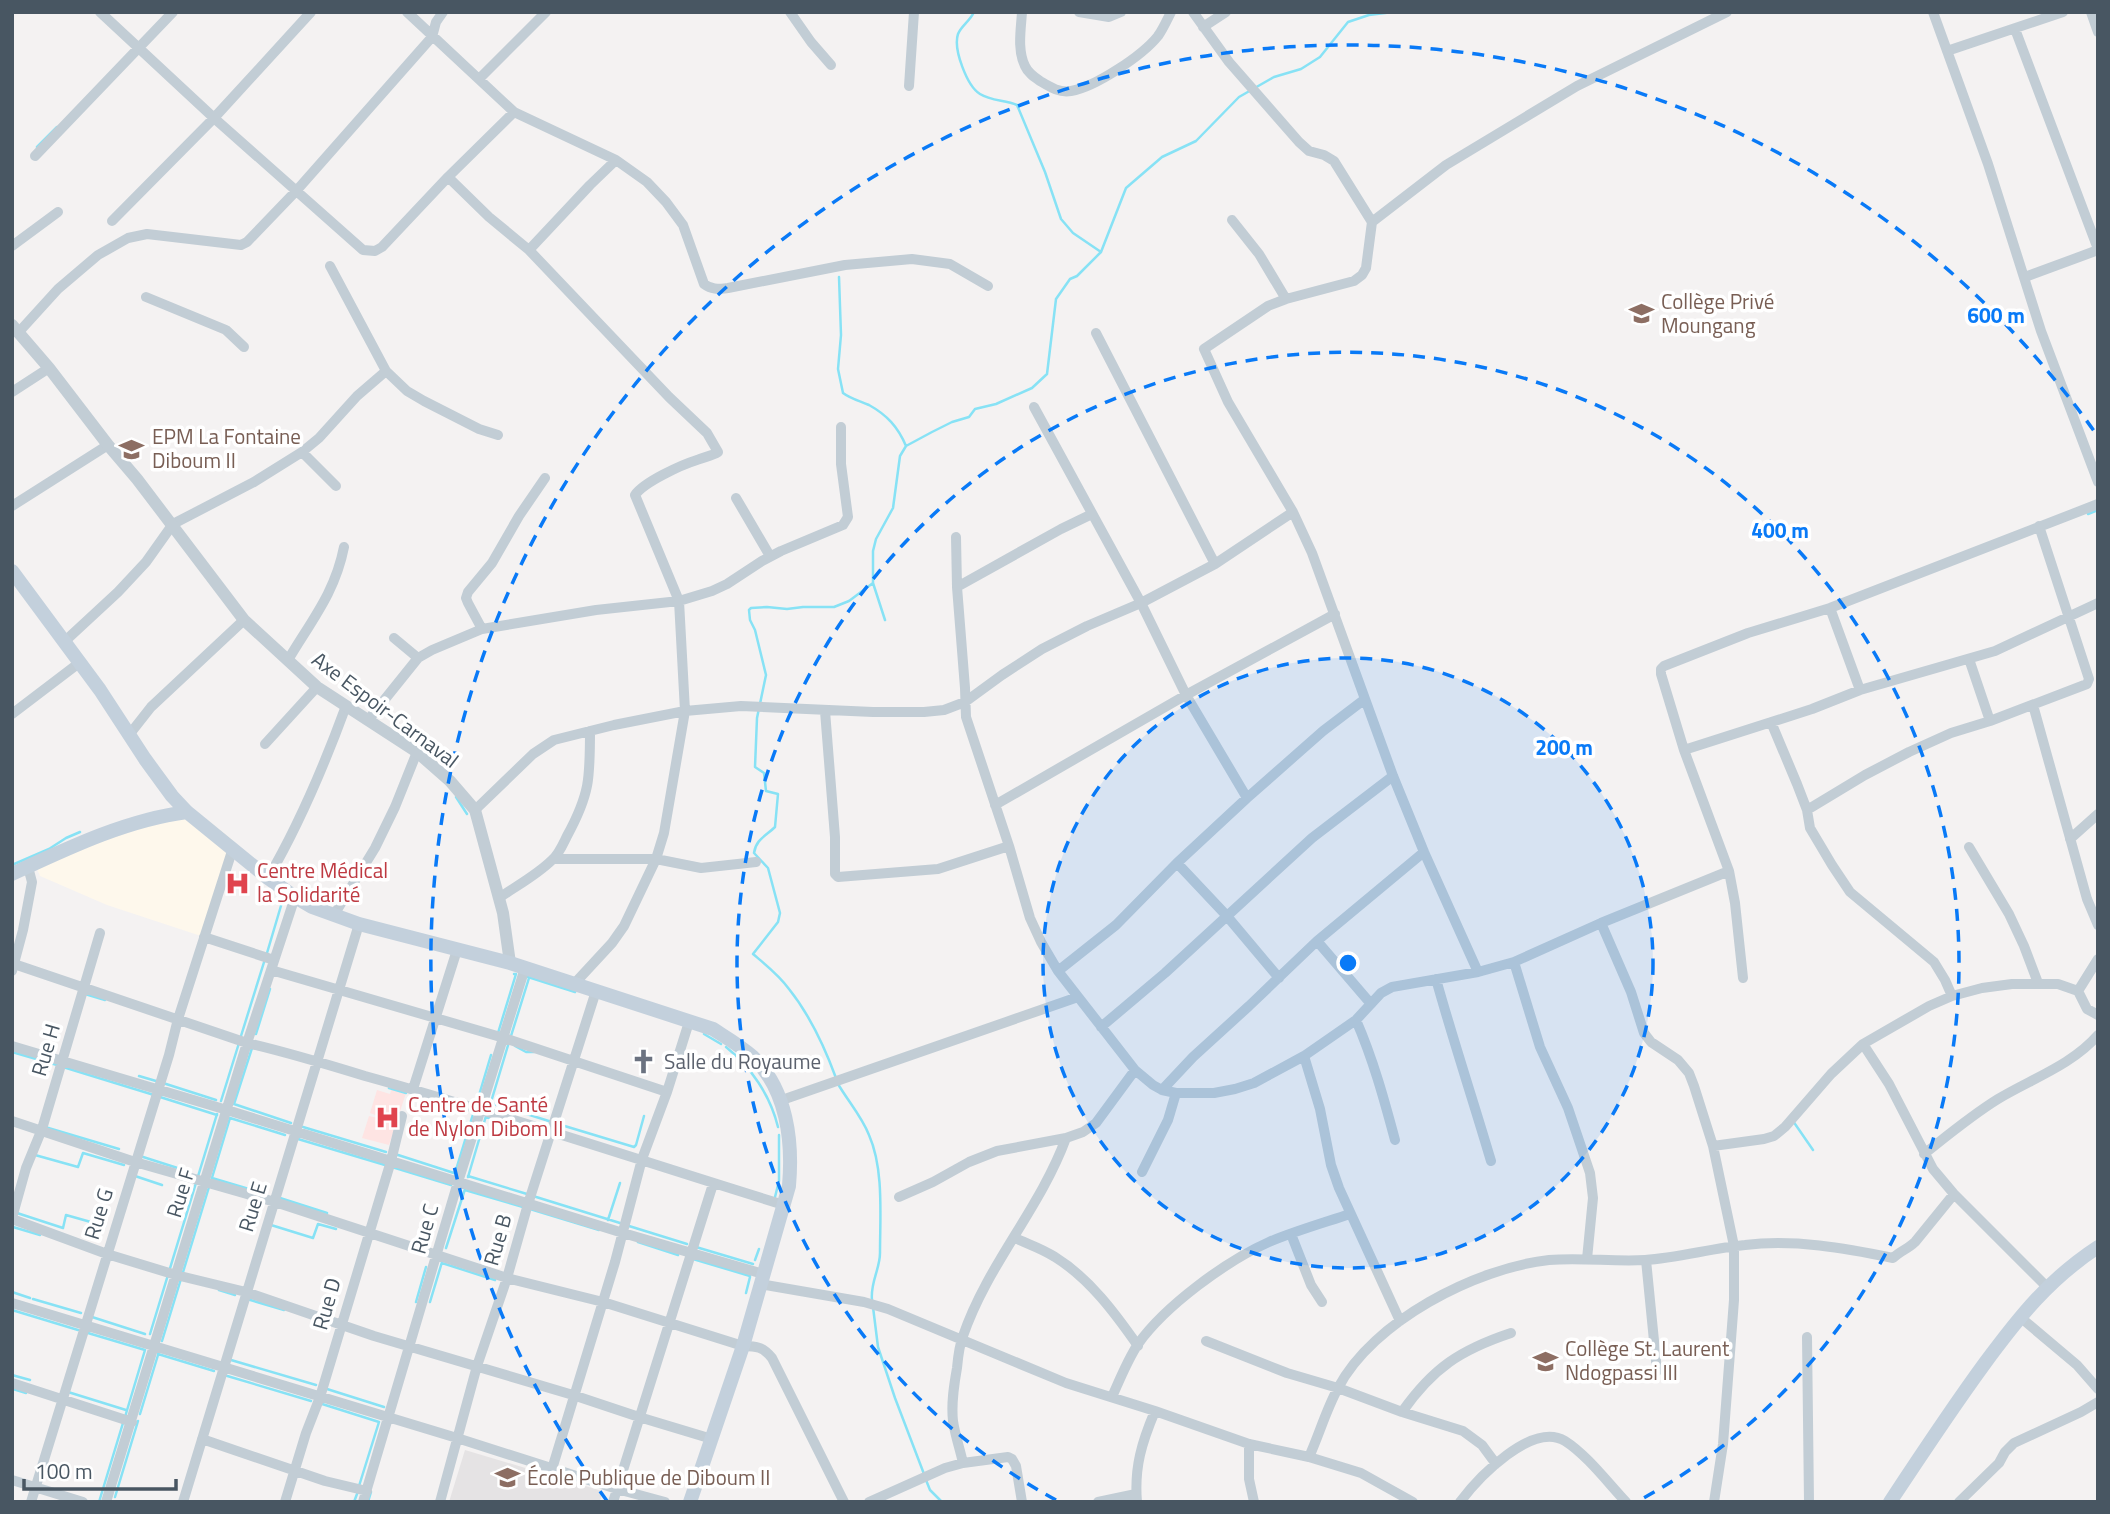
<svg xmlns="http://www.w3.org/2000/svg" width="2110" height="1514" viewBox="0 0 2110 1514" font-family="'Titillium Web',sans-serif">
<style>
.commercial{fill:#fef8ec}
.education{fill:#e5e3e4}
.medical{fill:#fee4e3}
.lines{fill:none;stroke-linecap:round;stroke-linejoin:round}
.stream{stroke:#87e2f5;stroke-width:2.5}
.minor{stroke:#c2cdd5;stroke-width:10}
.tertiary{stroke:#c2cdd5;stroke-width:12}
.secondary{stroke:#c3d0dc;stroke-width:14}
.ring{fill:none;stroke:#097af7;stroke-width:3.5;stroke-dasharray:12 9}
.labels{text-anchor:middle;stroke-width:7;stroke-linejoin:round;paint-order:stroke}
.education-label{font-size:21px;fill:#785e54;stroke:#fff;text-anchor:start}
.street-label{font-size:21px;fill:#485662;stroke:#fff}
.health-label{font-size:21px;fill:#be3a42;stroke:#fff;text-anchor:start}
.worship-label{font-size:21px;fill:#5b616d;stroke:#fff;text-anchor:start}
.centre{fill:#097af7;stroke:#fff;stroke-width:3.5}
.ring-label{font-size:21px;text-anchor:middle;font-weight:bold;fill:#097af7;stroke:#fff;stroke-width:7;stroke-linejoin:round;paint-order:stroke}
</style>
<rect width="100%" height="100%" fill="#f4f2f2"/>
<path class="commercial" d="M191,807L233,840L201,936L107,905L40,876L35,864Z"/>
<path class="education" d="M465,1450L602,1491L600,1502H449Z"/>
<path class="medical" d="M392,1088L406,1093L389,1145L362,1138L369,1116L378,1118V1116L370,1113L377,1090L390,1094Z"/>
<g class="lines">
<path class="stream" d="M974,12C970,21 961,26 958,34C953,49 967,86 980,94C991,101 1005,100 1017,105L1045,172L1061,219L1073,233L1101,252
M37,147L57,127
M839,277L841,335L838,369L843,393C851,399 860,401 869,405C887,415 898,427 906,446
M2088,514L2098,510
M885,620L873,583V551L876,539L893,508L900,456L906,446L932,432L952,422L969,417L975,409L996,404L1032,388L1047,374L1056,299L1070,279L1077,276L1101,252L1126,188L1162,157L1196,141L1239,97L1274,77L1301,69L1320,57L1348,22L1369,15L1393,12
M456,797L467,814
M12,865L49,849L66,838L80,832
M267,953L283,899L278,894
M528,977L575,992
M85,994L105,1000
M498,1033L516,974H514
M256,1034L270,989
M704,1034L721,1044
M241,1036L265,959
M511,1036L529,978
M515,1046L526,1052H534
M726,1047C751,1067 770,1095 778,1127
M252,1048L234,1104L291,1123
M12,1052L57,1065
M63,1067L154,1095
M139,1076L156,1081
M836,1078C825,1048 809,1014 789,989C779,975 766,965 753,954L778,922L780,913L768,868L754,853C756,839 766,836 775,827L778,794L766,791L764,773L755,767L757,718L766,675L755,630L750,620L749,610L751,608L767,607L787,609L803,607H834L849,601L873,583
M163,1083L216,1100
M838,1084C848,1101 862,1117 869,1135C884,1169 880,1216 880,1253C880,1269 870,1283 872,1300
M389,1088L406,1093
M160,1097L217,1115
M221,1101L239,1043
M477,1102L491,1055
M491,1102L509,1042
M491,1103L552,1122
M486,1117L540,1133
M1793,1121L1813,1150
M558,1124L634,1147L636,1145L644,1116
M45,1127L119,1149
M303,1127L386,1152
M298,1139L385,1165
M395,1154L454,1173
M35,1155L78,1167L83,1153L124,1165
M140,1156L190,1172
M392,1167L451,1185
M455,1173L474,1111
M135,1176L162,1185
M468,1176L527,1194
M468,1177L486,1116
M212,1178L266,1194
M211,1181L230,1118L285,1135
M779,1181V1135
M465,1190L523,1207
M533,1196L620,1223
M775,1197L778,1185
M280,1198L327,1213
M530,1209L599,1230
M17,1213L63,1228L66,1215L105,1226
M608,1220L620,1183
M271,1225L313,1238L318,1224L336,1229
M629,1226L687,1244
M13,1227L40,1235
M638,1242L678,1255
M696,1247L753,1264
M446,1248L465,1189
M693,1259L750,1276
M755,1260L759,1249
M442,1263L495,1280
M219,1290L235,1295
M12,1292L30,1298
M746,1293L750,1277
M33,1299L81,1313
M247,1299L284,1310
M416,1302L426,1267
M430,1302L442,1262
M873,1307L878,1347L895,1398L924,1474
M12,1310L78,1330
M92,1317L145,1334
M88,1333L145,1350
M150,1334L217,1114
M162,1341L209,1187
M158,1354L214,1371
M231,1360L316,1385
M12,1375L30,1380
M224,1375L311,1401
M327,1389L384,1407
M12,1392L13,1389L26,1393
M68,1392L126,1410
M319,1403L379,1422
M140,1414L158,1355
M125,1417L145,1350
M926,1480L930,1490L942,1502
M359,1486L379,1422
M115,1497L138,1421
M99,1502L123,1423
M354,1502L357,1494
M368,1502L371,1492"/>
<path class="minor" d="M100,12L214,118L363,250L375,251L382,247L448,177L514,112
M407,12L514,112L616,160L647,182L666,202L683,225L704,284C712,290 718,289 728,288L845,265L912,259L950,264L988,286
M790,12L811,42L831,65
M1022,12C1021,29 1017,50 1025,66C1028,73 1034,77 1040,81C1050,87 1059,93 1071,91C1095,87 1142,56 1158,36C1163,29 1167,20 1171,12
M1079,12L1109,17L1121,12
M1193,12L1229,62L1299,142L1309,151L1324,155L1334,161L1372,222
M1933,12L1988,164L2041,331L2098,482
M2091,12L2098,32
M1203,27L1226,12
M2015,29L2098,249
M1947,51L2063,12
M479,79L546,12
M909,86L914,12
M35,156L173,12
M448,177L489,217L529,250L669,397L707,433L718,452C712,456 704,457 697,460C681,465 644,482 635,495L679,601L685,711L614,725L554,740L533,754L475,810
M1232,220L1259,254L1286,299
M112,221L214,118L311,12
M12,246L58,212
M529,250L590,185L616,160
M330,266L386,371L407,391L424,401L479,429L498,435
M2025,277L2098,250
M146,297L226,330L244,347
M18,333L58,289L98,255L128,238L147,234L241,245L247,242L297,190L432,37L436,22L443,12
M1096,333L1215,564
M12,392L49,368
M1034,407L1141,603L1186,695L1247,798
M302,452L336,486
M736,498L770,556
M12,506L108,445
M956,537L957,587L965,688L966,717L1009,846L1030,918L1041,942L1058,971L1135,1070L1153,1085L1162,1090L1176,1093H1214L1235,1089L1254,1083L1304,1056L1356,1020L1381,993L1392,987L1478,972L1514,962L1601,923L1729,871L1684,750L1661,674V669L1664,666L1748,633L1830,608L2098,504
M957,587L1061,529L1092,514
M1830,608L1860,690
M482,629L468,603L466,598L468,592L492,563L519,516L545,478
M394,638L418,658
M64,642L118,592L146,562L173,524L254,482L302,452L319,438L357,396L386,371
M1969,659L1990,721
M288,660C311,621 335,593 344,547
M2033,705L2087,899L2098,925
M825,711L835,837V874L838,877L938,869L1009,846
M12,714L79,663
M369,719L418,658L432,650L482,629L596,610L679,601L712,591L727,584L762,561L781,551L843,525L848,517L841,464V427
M1771,722L1797,784L1807,810L1810,828L1832,865L1850,892L1934,962L1945,980L1952,996
M129,735L151,707L244,620
M265,744L317,687
M1684,750L1812,709L1860,690L1995,651L2098,603
M995,805L1186,695L1335,614
M1807,810L1865,775L1909,752L1951,733L1990,721L2087,684L2089,679L2039,526
M2070,839L2098,814
M1969,847L2009,914L2024,946L2038,983
M554,859H656L701,868L756,862
M1177,863L1226,915L1279,978
M1729,871L1735,903L1743,978
M268,878C300,823 324,766 346,706
M499,898C516,886 537,875 552,860C559,854 563,844 567,836C590,794 590,778 590,731
M334,915L375,848L395,807L417,752
M1601,923L1631,992L1644,1033L1651,1042L1678,1060L1689,1073L1694,1086L1713,1146L1734,1246V1300L1723,1444L1714,1502
M204,937L274,960
M1317,941L1371,1004
M1514,962L1540,1047L1568,1108L1590,1173L1593,1198L1587,1259
M14,964L247,1043C287,1052 326,1064 365,1076C506,1115 644,1162 784,1205
M271,970L504,1038L667,1092
M12,971L23,930L32,882L28,867
M1058,971L1116,925L1177,863L1247,798L1323,731L1365,699
M1478,972L1424,852L1393,776L1312,553L1293,512L1228,402L1204,349L1268,306L1286,299L1354,281L1362,275L1366,268L1372,222L1446,165L1577,86L1727,12
M1436,979C1453,1040 1473,1100 1491,1161
M575,983L612,943L624,926L656,859L664,833L685,711L741,706L873,712H924L944,710L965,702L1002,675L1042,649L1087,626L1141,603L1215,564L1293,512
M2078,991L2098,959
M2078,991L2087,1009L2098,1015
M1356,1020C1373,1059 1384,1099 1395,1140
M1101,1027L1165,973L1312,838L1393,776
M1863,1044L1889,1084L1933,1169L1954,1194L2047,1287
M12,1046L227,1110L623,1233L763,1274
M1304,1056L1320,1109L1331,1165L1339,1188L1400,1321
M413,1089L457,950
M1162,1090L1193,1057L1249,1006L1317,941L1424,852
M782,1100L1078,997
M12,1121L135,1162L275,1202L507,1278L603,1302L743,1346C757,1346 763,1347 772,1358L844,1502
M1713,1146L1764,1139L1774,1136L1785,1127L1831,1074L1863,1044L1929,1006L1952,996L1982,988L2012,984H2058L2078,991
M1924,1154C1948,1135 1972,1115 1998,1099C2031,1079 2072,1065 2098,1035
M1142,1172L1168,1120L1176,1093
M899,1197L933,1182L969,1162L997,1151L1066,1138L1083,1132L1096,1123L1135,1070
M12,1218L26,1168L42,1129L100,933
M12,1219L107,1254L176,1275L246,1292L374,1336L573,1395L639,1417L712,1439
M1291,1234L1311,1285L1322,1302
M1015,1238C1028,1244 1043,1249 1055,1257C1089,1278 1115,1313 1138,1346
M1646,1260L1657,1371
M760,1284L864,1302L888,1309L1066,1383L1155,1411L1249,1444L1309,1457L1361,1473L1413,1502
M12,1303L457,1438L617,1489L665,1502
M2020,1317L2077,1365L2098,1389
M1807,1337L1809,1502
M1206,1341L1287,1373L1338,1388L1402,1412L1463,1431L1482,1445L1496,1464
M12,1383L132,1422
M1112,1397C1120,1379 1127,1361 1138,1344C1165,1306 1226,1261 1269,1242C1295,1231 1323,1223 1350,1214
M1402,1412C1433,1368 1460,1350 1511,1333
M202,1439L325,1481L367,1491
M1249,1444V1479L1254,1502
M1309,1457C1319,1435 1326,1410 1338,1388C1373,1321 1476,1268 1549,1260C1581,1257 1613,1262 1645,1260C1678,1258 1712,1248 1745,1245C1794,1239 1845,1248 1893,1258C1900,1251 1908,1249 1915,1242L1954,1194
M963,1463C960,1449 955,1435 953,1421C951,1403 954,1385 957,1368C958,1357 959,1346 963,1336C987,1265 1040,1209 1066,1138
M552,1469L615,1262L642,1159L667,1092L689,1022
M12,1480L83,1502
M31,1502L169,1055L178,1019L233,848
M106,1502L247,1043L295,897
M183,1502L359,924
M285,1502L306,1433L320,1397L391,1161L402,1116
M363,1502L458,1182L525,968
M440,1502L477,1366L507,1278L528,1204L596,991
M613,1502L713,1184
M869,1502L945,1468L963,1463L1008,1457L1012,1459L1016,1466L1022,1502
M1098,1502L1136,1494
M1137,1502C1134,1467 1142,1442 1155,1411
M1460,1502C1478,1478 1532,1421 1565,1441C1587,1455 1608,1483 1626,1502
M1959,1502L1999,1463L2005,1452L2014,1443L2081,1412L2098,1402"/>
<path class="tertiary" d="M12,325L49,368L108,445L137,479L244,620L317,687L417,752L450,781L475,810L503,913L510,963"/>
<path class="secondary" d="M12,571L100,690L145,759L172,796L187,812L268,878L295,897L312,907L359,924L510,963L713,1029C727,1038 741,1046 753,1057C787,1090 793,1141 789,1186L743,1346L690,1502
M12,874C68,848 126,820 187,812
M1890,1502C1921,1455 1952,1408 1985,1363C2019,1317 2049,1279 2098,1247"/>
</g>
<circle cx="1348" cy="963" r="305" fill="#097af7" fill-opacity=".12"/>
<g class="ring">
<circle cx="1348" cy="963" r="305"/>
<path d="M1056 1500A611 611 0 1 1 1640 1500"/>
<path d="M607 1501A916 916 0 1 1 2094 431"/>
</g>
<defs>
<symbol id="school-bare" viewBox="-9 -9 18 18"><path d="M0-5L7-2L0 1L-7-2ZM-4 1L0 2.5L4 1V4Q0 6-4 4Z" fill="#8d6e63" stroke="#fff" stroke-width="2.5" paint-order="stroke"/></symbol>
<symbol id="hospital-bare" viewBox="-9 -9 18 18"><path d="M-5-5h3v3.5h4V-5h3V5h-3V1.5h-4V5h-3Z" fill="#e0444e" stroke="#fff" stroke-width="2.5" paint-order="stroke"/></symbol>
<symbol id="church-bare" viewBox="-9 -9 18 18"><path d="M-1.2-6h2.4v3.5h3.3v2.4h-3.3V6h-2.4V-.1h-3.3v-2.4h3.3Z" fill="#6b7280" stroke="#fff" stroke-width="2.5" paint-order="stroke"/></symbol>
</defs>
<g fill-rule="evenodd">
<use href="#school-bare" x="1624" y="296" width="35" height="35"/>
<use href="#school-bare" x="114" y="432" width="35" height="35"/>
<use href="#hospital-bare" x="220" y="866" width="35" height="35"/>
<use href="#church-bare" x="626" y="1044" width="35" height="35"/>
<use href="#hospital-bare" x="370" y="1100" width="35" height="35"/>
<use href="#school-bare" x="1528" y="1344" width="35" height="35"/>
<use href="#school-bare" x="490" y="1460" width="35" height="35"/>
</g>
<g class="labels">
<g class="education-label">
<text x="1661" y="309">Collège Privé<tspan x="1661" dy="24">Moungang</tspan></text>
<text x="152" y="444">EPM La Fontaine<tspan x="152" dy="24">Diboum II</tspan></text>
<text x="1565" y="1356">Collège St. Laurent<tspan x="1565" dy="24">Ndogpassi III</tspan></text>
<text x="527" y="1485">École Publique de Diboum II</text>
</g>
<g class="street-label">
<text transform="translate(385 710) rotate(37)" y="7">Axe Espoir-Carnaval</text>
<text transform="translate(46 1050) rotate(-74)" y="7">Rue H</text>
<text transform="translate(181 1193) rotate(-73)" y="7">Rue F</text>
<text transform="translate(253 1207) rotate(-73)" y="7">Rue E</text>
<text transform="translate(99 1214) rotate(-73)" y="7">Rue G</text>
<text transform="translate(425 1229) rotate(-74)" y="7">Rue C</text>
<text transform="translate(498 1240) rotate(-74)" y="7">Rue B</text>
<text transform="translate(327 1304) rotate(-74)" y="7">Rue D</text>
</g>
<g class="health-label">
<text x="257" y="878">Centre Médical<tspan x="257" dy="24">la Solidarité</tspan></text>
<text x="408" y="1112">Centre de Santé<tspan x="408" dy="24">de Nylon Dibom II</tspan></text>
</g>
<g class="worship-label">
<text x="664" y="1069">Salle du Royaume</text>
</g>
</g>
<circle cx="1348" cy="963" r="10" class="centre"/>
<g class="ring-label">
<text x="1996" y="323">600 m</text>
<text x="1780" y="538">400 m</text>
<text x="1564" y="755">200 m</text>
</g>
<rect width="2110" height="1514" fill="none" stroke="#485662" stroke-width="28"/>
<path d="M24 1479v10h152v-10" fill="none" stroke="#485662" stroke-width="3.5"/>
<text x="35" y="1479" font-size="21" fill="#485662" stroke="#ffffff" stroke-width="5" paint-order="stroke">100 m</text>
</svg>
